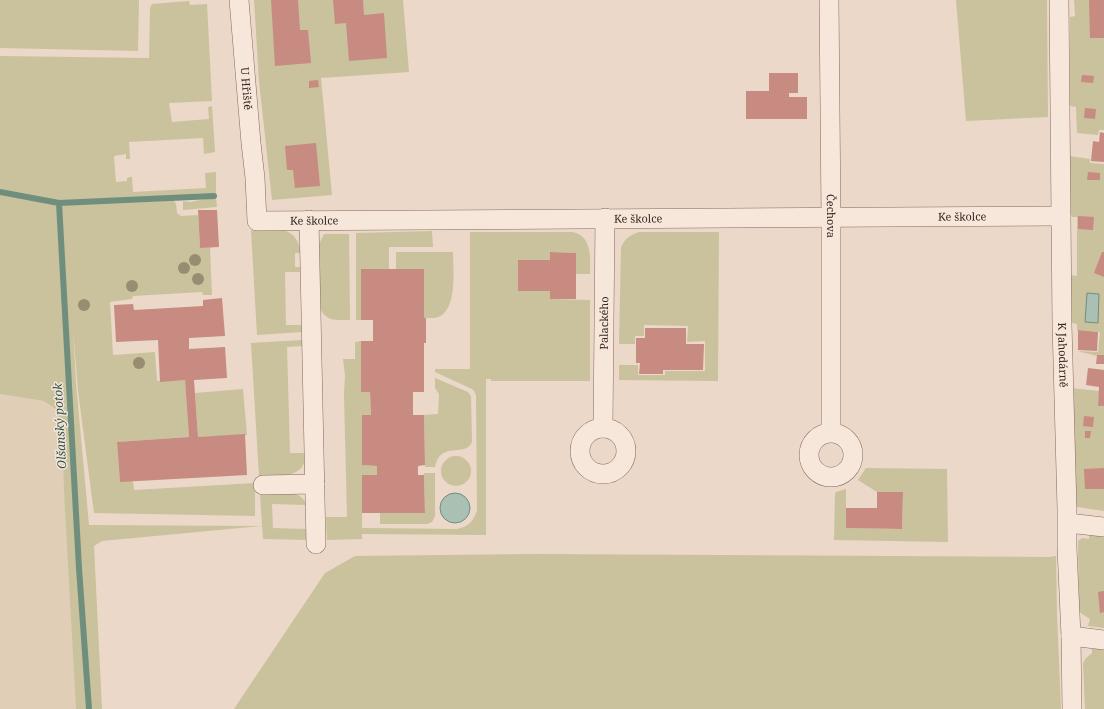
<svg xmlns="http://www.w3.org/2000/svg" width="1104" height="709" viewBox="0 0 1104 709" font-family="'Noto Serif',serif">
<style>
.farmland{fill:#e1ceb6}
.green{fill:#c9c29d}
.water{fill:#a9c0b3;stroke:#708e7e}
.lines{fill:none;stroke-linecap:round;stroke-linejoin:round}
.stream{stroke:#708e7e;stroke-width:6}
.building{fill:#c78b81}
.street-casing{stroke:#86695e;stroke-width:20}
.street{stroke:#f7e7db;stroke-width:19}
.tree{fill:#978e71}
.labels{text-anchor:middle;stroke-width:3;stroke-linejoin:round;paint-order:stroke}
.street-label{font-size:11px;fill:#382621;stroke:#f3e4d7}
.water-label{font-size:12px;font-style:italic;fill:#31564a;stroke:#f3e4d7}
</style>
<rect width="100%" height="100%" fill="#ebd8c8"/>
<path class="farmland" d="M0,394L44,401L57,410L62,431L64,492L68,553L76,709H0Z"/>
<path class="green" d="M0,0H139L138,51L0,48Z
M254,0H403L409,72L321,78L332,195L272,200L259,81Z
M956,0H1047L1048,117L966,121Z
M1074,0H1104V130H1099L1098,135L1077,133L1076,107L1070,106V17L1075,16Z
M189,1L190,5L207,4L212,101L169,103L172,122L209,119L208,107L212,106L215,152L204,154L203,138L129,142L130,159H126V154L114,156L116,182L127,181V178L130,177H132L133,192L206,188L205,173L216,172V194L171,196L176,204L177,213L181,216L198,215L200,248L210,247L212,295H203L202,292L133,296L132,299L110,302L113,355L155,352L157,381L185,380L189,437L117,442L120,481H133L134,490L255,483V516L94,513L78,391L73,329L76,383L89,525L262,526L260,494C275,493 300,487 307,505L272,504L273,528L307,529L308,540L263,539L262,526L102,541L94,546L102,709H76L64,492L62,431L57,410L44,401L0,394V56L149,58L150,8L152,4Z
M1069,156L1090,159V163L1104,164V355L1097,356L1077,351L1098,352L1100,332L1077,330V324L1072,323L1070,320L1071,275L1077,276V217H1068Z
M216,197L217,207L183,210V201L190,202Z
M251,230C274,230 296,223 301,253H295V267H301L300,272H285L286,325H302V332L257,335Z
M432,231L433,247H389V269L361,320H356V233Z
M470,232H572C593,236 590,258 590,274H576V253L550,252V260H519L518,291H550V299L590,300V381H491V379H486V535L362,534V539L327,540L326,517H347L344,395L345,375L343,359H355V342L361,341V392H370L371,415H362V465L377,466V475H362V528L457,529C468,527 474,521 477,510L476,395L474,391L472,389L435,372V369H470Z
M639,232H719L718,381L619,380V365H638V375H665V371H705V341L687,342L688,326L644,325V336H635V344H619L621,248C624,239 630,235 639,232Z
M324,234H349L350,320C337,320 326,322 320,308L319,244Z
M396,252H453C453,268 457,304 442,315C437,319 430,318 424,318V269H396Z
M302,340L303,346L287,347L290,453H305C307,480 278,475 259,476L251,343Z
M435,378L468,392L471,396L472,442C466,458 440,440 435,467H425L424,415L438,414L439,394L435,388Z
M1071,388L1099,391L1098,406H1104V511L1077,507L1074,502Z
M243,389L247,435L198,437L195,393Z
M441 471a15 15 0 1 1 30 0a15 15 0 1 1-30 0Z
M866,468L947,469L948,542L834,540L835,494L836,492L846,489V528L902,529L903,492H877L858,480Z
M424,473H435V516L432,522L427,524H380V513H425Z
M1090,533L1104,535V628L1088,626L1090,619L1079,612L1078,541L1082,538L1089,539Z
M537,554L1048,557L1056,556L1057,615L1061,709H234L325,573L355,556Z
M1092,649H1104V709H1085L1083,664L1085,659L1092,653Z"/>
<path class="water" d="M1087,293L1099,294L1098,323L1085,322Z
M440 508a15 15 0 1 1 30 0a15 15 0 1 1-30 0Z"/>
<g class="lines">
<path class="stream" d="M0,192L59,203L79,568L89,709
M59,203L214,196"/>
</g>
<path class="building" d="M271,0H298L300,30H308L311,63L275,66Z
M333,0H363L364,15L384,13L387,58L349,61L346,23L335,24Z
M1089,0H1104V38H1090Z
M769,73H798V93H789V97H807V119H746V91H769Z
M1082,75L1094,76L1093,83L1081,82Z
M318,80L319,87L309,88V81Z
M1085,108L1096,109L1095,119L1084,118Z
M1100,132L1104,133V162L1091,161L1093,141L1099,142Z
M316,143L320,186L295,188L293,170H287L285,146Z
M1088,172L1100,173V180H1087Z
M198,210H217L219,247L200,248Z
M1078,216L1094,217L1093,230L1078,229Z
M550,252L576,253V299H550V291H518V260H550Z
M1102,252H1104V277L1094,273Z
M361,269H424V318H426V343H424V392H413V415H424L425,465L418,466V475H424L425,513H362V475H377V466L362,465V415H371L370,392H361V341H373V320H361Z
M222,298L225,336L189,338V349L225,347L227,378L194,380L198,437L245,434L247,475L120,482L117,442L189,437L185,380L160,382L158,340L116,342L114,305L133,304L134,310L203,306V300Z
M645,328H686V344H704L703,370H663V374H639L640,363H636V338H645Z
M1078,330L1098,332L1097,351L1078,350Z
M1097,355H1104V364H1096Z
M1088,368L1104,370V406H1098L1099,387L1086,385Z
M1084,416L1094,417L1093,427L1083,426Z
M1085,431H1091L1090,438H1085Z
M1104,468V489H1085L1084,469Z
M877,492H903L902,529L846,528V508H877Z
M1104,591V612L1100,613L1098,592Z"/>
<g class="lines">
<defs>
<g id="street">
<path id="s1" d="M239,0L251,143L255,178L257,221L1061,216"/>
<path id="s2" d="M829,0L831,217V432"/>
<path id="s3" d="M1059,0L1062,324L1067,509V548L1071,636L1072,709"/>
<path d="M309,220L316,544"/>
<path id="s4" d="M603,428L605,218"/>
<circle cx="603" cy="451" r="23"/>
<circle cx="831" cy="455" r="22"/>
<path d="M263,485L315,484"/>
<path d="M1068,523L1104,527"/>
<path d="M1071,636L1104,640"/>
</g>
</defs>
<use href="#street" class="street-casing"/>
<use href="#street" class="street"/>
</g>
<g class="tree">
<circle cx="195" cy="260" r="6"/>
<circle cx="184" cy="268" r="6"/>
<circle cx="198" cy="279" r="6"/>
<circle cx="132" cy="286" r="6"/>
<circle cx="84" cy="305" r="6"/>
<circle cx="139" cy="363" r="6"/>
</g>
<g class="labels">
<g class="street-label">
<text dy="4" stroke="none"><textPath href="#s1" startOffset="89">U Hřiště</textPath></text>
<text dy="4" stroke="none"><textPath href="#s2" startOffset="216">Čechova</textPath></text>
<text dy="4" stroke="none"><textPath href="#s1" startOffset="927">Ke školce</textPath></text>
<text dy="4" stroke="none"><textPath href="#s1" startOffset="603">Ke školce</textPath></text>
<text dy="4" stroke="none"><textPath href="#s1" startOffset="279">Ke školce</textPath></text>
<text dy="4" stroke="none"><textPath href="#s4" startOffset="105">Palackého</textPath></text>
<text dy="4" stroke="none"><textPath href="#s3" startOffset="355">K Jahodárně</textPath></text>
</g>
<g class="water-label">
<text transform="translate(60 426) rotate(-93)" y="4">Olšanský potok</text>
</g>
</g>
</svg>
